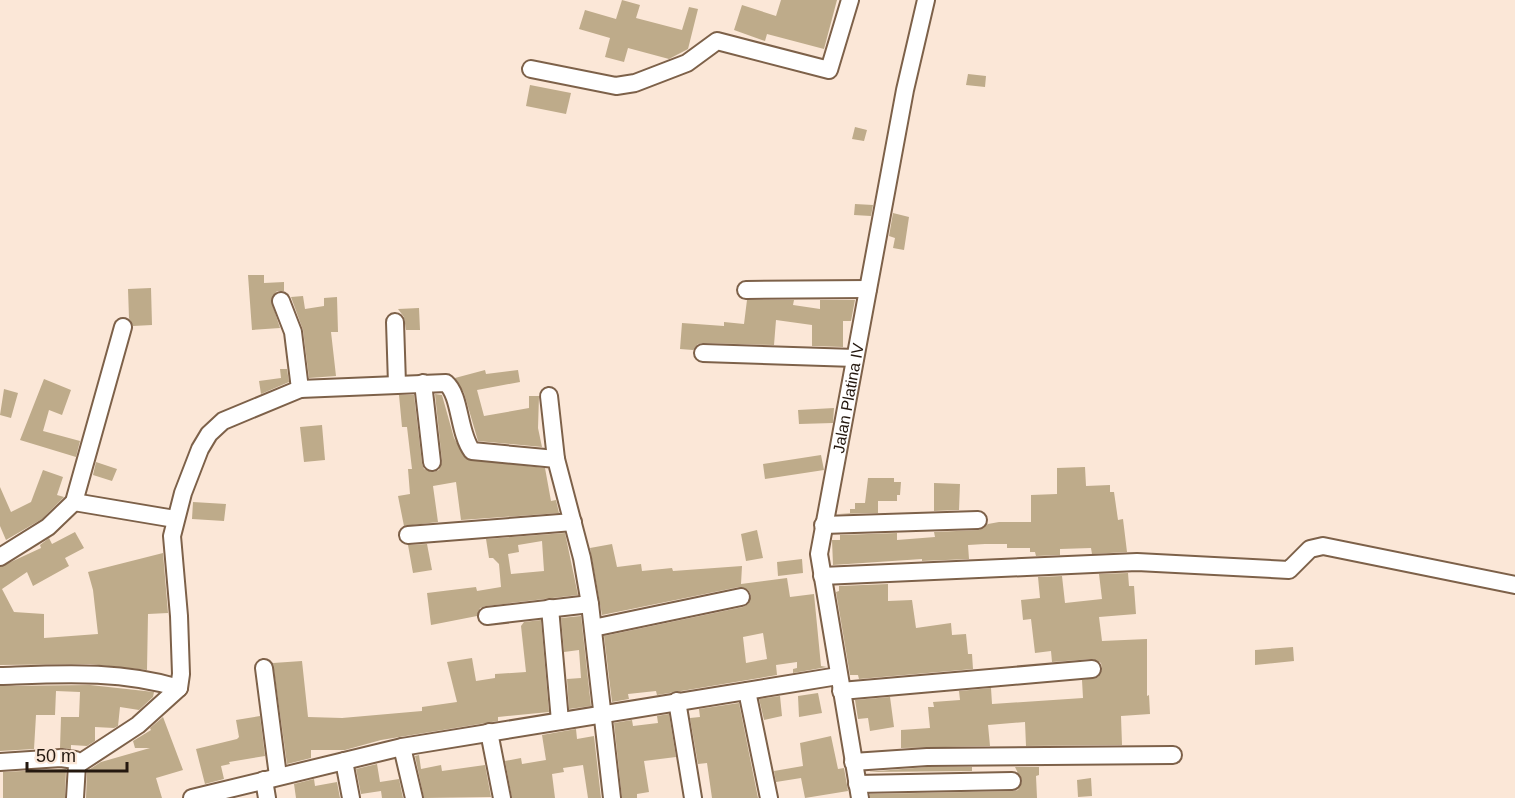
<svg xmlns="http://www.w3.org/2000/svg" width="1515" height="798" viewBox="0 0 1515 798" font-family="Helvetica,sans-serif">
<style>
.building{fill:#beab8a;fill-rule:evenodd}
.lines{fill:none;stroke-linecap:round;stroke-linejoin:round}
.minor-casing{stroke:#7d6149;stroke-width:20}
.minor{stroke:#fff;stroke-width:16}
.labels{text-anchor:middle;stroke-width:4.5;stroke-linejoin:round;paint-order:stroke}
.street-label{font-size:16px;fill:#24180f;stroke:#fbe7d7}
</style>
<rect width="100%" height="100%" fill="#fbe7d7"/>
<path class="building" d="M622,0L640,5L636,18L682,30L689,7L698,9L688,49L669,59L628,48L624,62L605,57L610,38L579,29L585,10L616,19Z
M781,0H837L824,49L767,34L765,41L734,30L742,5L776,16Z
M968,74L986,76L985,87L966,85Z
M530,85L571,93L566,114L526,106Z
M855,127L867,130L864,141L852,139Z
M855,204L873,205L871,216L854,215Z
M893,213L909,217L904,250L893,248L895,238L889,236Z
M248,275H264V283L284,282V291H277L271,300L280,328L252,330Z
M151,288L152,325L133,326L129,318L128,289Z
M303,296L305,309L324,306V298L337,297L338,332H331L336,376L309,378L303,330L291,297Z
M747,300H794L793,305L820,309V300H855L851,321H843V347L812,346V325L776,320L774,345L703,343L698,344L693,350L680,349L682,323L724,326V322L744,324Z
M419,308L420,330H406L404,317L398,309Z
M280,369H287L289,382L261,394L259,381L281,378Z
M485,370L486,374L518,370L520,382L477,390L484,416L529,408V396H539L538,428L542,447L478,441L464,393L455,378Z
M44,379L71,390L62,415L49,410L43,431L80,441L76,457L20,440Z
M4,389L18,393L11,418L0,415Z
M435,394L442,395L454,438L466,459L545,468L551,501L556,500L559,513L461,520L456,482L433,486L438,522L404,526L398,496L410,494L408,469H412L407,427H402L399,395H414L422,463L424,469L433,472L439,470L442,461Z
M834,408L833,423L799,424L798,410Z
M322,425L325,460L304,462L300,427Z
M821,455L824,470L765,479L763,464Z
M96,462L117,469L112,481L93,475Z
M1085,467L1086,486L1110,485V492H1114L1118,520L1123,519L1127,552L1092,554L1091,548L1060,549V555L1036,556L1035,552H1030V548H1007V544H985L968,545L969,559L922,561V559L833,565L832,540H840V535L897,533V540L935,537L934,532L979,530L988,524L999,522H1031V495L1057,494V468Z
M43,470L63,477L57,495L64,497L42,519L6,540L0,526V487L11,512L31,502Z
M868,478H894V482H901L900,495H897V501H878V513L839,514L850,513V509H855V503H865Z
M934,483L960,484L959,510L934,511Z
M193,502L226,504L224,521L192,519Z
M757,530L763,558L746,561L741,534Z
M75,532L84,548L65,558L69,566L33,586L27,572L2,589L14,612L44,614V638L98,634L93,590L88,572L163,553L168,613L148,614L147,670L90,664L0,665V567L41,548L40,545L49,538L52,544Z
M565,533L578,595L486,606L480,608L477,616L431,625L427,593L476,587L477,591L501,587L499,564L493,558H489L486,539ZM542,541L544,571L511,574L508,554L519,552L518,545Z
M427,544L432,570L413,573L408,545Z
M612,544L617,567L641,564L642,571L672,568L673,571L742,566L741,584L787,578L790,597L814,594L821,666L827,667L793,673V669L797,668V662L776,665L777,675L657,695L656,691L628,694L629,699L612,702L604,636L743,607L748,604L751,595L748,590L739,587L602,615L590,548ZM763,633L767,659L746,663L743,637Z
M802,559L803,573L778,576L777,562Z
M1128,573L1129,586H1134L1136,614L1099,617L1102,641L1147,639V696L1149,695L1150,714L1121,716L1122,745L1026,746L1025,722L988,725L990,746L901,748V730L930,728L928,707H934L933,702L960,700L959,691L991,688L992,704L1083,698L1082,680L1098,677L1102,669L1101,663L1092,659L1052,662L1051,651L1035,653L1031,619L1023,620L1021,600L1040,598L1038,577L1062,576L1065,603L1102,599L1099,574Z
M888,584V601L912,600L916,628L951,623L952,635L966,634L968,654H972L973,669L859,679L858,675H850L836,592L839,591V586Z
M581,616L591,706L569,709L567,679L581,678L579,650L564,652L561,618Z
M541,620L549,712L498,717V721L381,740L345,750H311V758L287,764L273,663L302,661L308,717L342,718L422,711V707L457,702L447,662L472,658L476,681L495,678V674L526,672L521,626L524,622Z
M1293,647L1294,661L1255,665V650Z
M90,685L154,692L153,697L139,710L120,707L118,726L114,728L95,727V741L87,746L71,745V749L60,748L61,717H79L80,692L56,691L55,715H36L34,749L0,751V686Z
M818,693L822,713L799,717L798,696Z
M780,696L782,716L764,720L759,699Z
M890,697L894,727L870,731L868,718L858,719L855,700Z
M739,703L758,798H712L707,763L698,764L690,718L700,717L699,709Z
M669,714L676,757L644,761L649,792L637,794V798H622L614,723L632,720L633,726L658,723L657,716Z
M260,716L265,756L229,762L230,764L221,766L224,779L205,784L196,749L237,739L239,737L236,720Z
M163,717L183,770L156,778L162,798H86L87,771L101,762L150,748H135L133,741L151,730L150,728Z
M576,729L577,739L594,736L601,798H588L583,765L563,768L564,772L552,774L555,798H512L505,761L521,758L522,764L546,760L542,735Z
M831,736L838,769L844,768L848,791L805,798L801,778L776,782L774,771L803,766L800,743Z
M419,755L421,769L441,765L442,771L485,765L491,797L424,798L415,756Z
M377,764L380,782L399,779L403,798H382L381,791L361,794L356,769Z
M927,767H972V771L866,772Z
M1015,767H1039V775L1036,776L1037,798H870V794L1013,791L1018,790L1022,781Z
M61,769H66L65,798H3V772Z
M1091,778L1092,796L1078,797L1077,780Z
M314,779L315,786L337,782L340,798H296L294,784Z"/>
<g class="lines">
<defs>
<g id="minor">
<path d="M531,69L616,86L635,83L687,63L717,41L829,70L850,0"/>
<path d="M746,290L868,289"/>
<path d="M395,322L397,384"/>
<path d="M703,353L855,358"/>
<path d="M423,383L432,462"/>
<path d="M300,389L446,383C461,396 458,432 472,451L556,459L582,558L590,604L612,798"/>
<path d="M549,396L556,459"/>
<path d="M74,502L175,519"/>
<path d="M823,525L978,520"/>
<path d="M408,535L573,522"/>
<path d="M0,557L48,527L74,502L123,327"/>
<path d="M822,576L1137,562L1289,570L1310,549L1323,546L1515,585"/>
<path d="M550,608L560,721"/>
<path d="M487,616L590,604"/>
<path d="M593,628L741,597"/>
<path d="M264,668L278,776"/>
<path d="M0,676C61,674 119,670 179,688L138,725L77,765"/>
<path d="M179,688L181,674L179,616L172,536L183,493L200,449L209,434L223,421L300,389L293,332L281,301"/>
<path d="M747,691L769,798"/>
<path d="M841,691L1092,669"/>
<path d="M677,701L693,798"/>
<path d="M489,732L502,798"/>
<path d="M402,747L414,798"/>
<path d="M344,761L351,798"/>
<path d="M0,762L61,758L75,760L77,765L75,798"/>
<path d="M853,762L927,757L1173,755"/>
<path d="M264,780L267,798"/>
<path d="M857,784L1012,781"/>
<path d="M192,798L402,747L838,676"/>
<path id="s1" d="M860,798L819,554L905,90L926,0"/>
</g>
</defs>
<use href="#minor" class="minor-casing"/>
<use href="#minor" class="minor"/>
</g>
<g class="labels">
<g class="street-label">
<text dy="6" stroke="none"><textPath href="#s1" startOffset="406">Jalan Platina IV</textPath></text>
</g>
</g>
<path d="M27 762v9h100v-9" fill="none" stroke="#24180f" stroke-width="3"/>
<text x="36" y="762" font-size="18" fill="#24180f" stroke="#fbe7d7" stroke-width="4.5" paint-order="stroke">50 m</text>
</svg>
